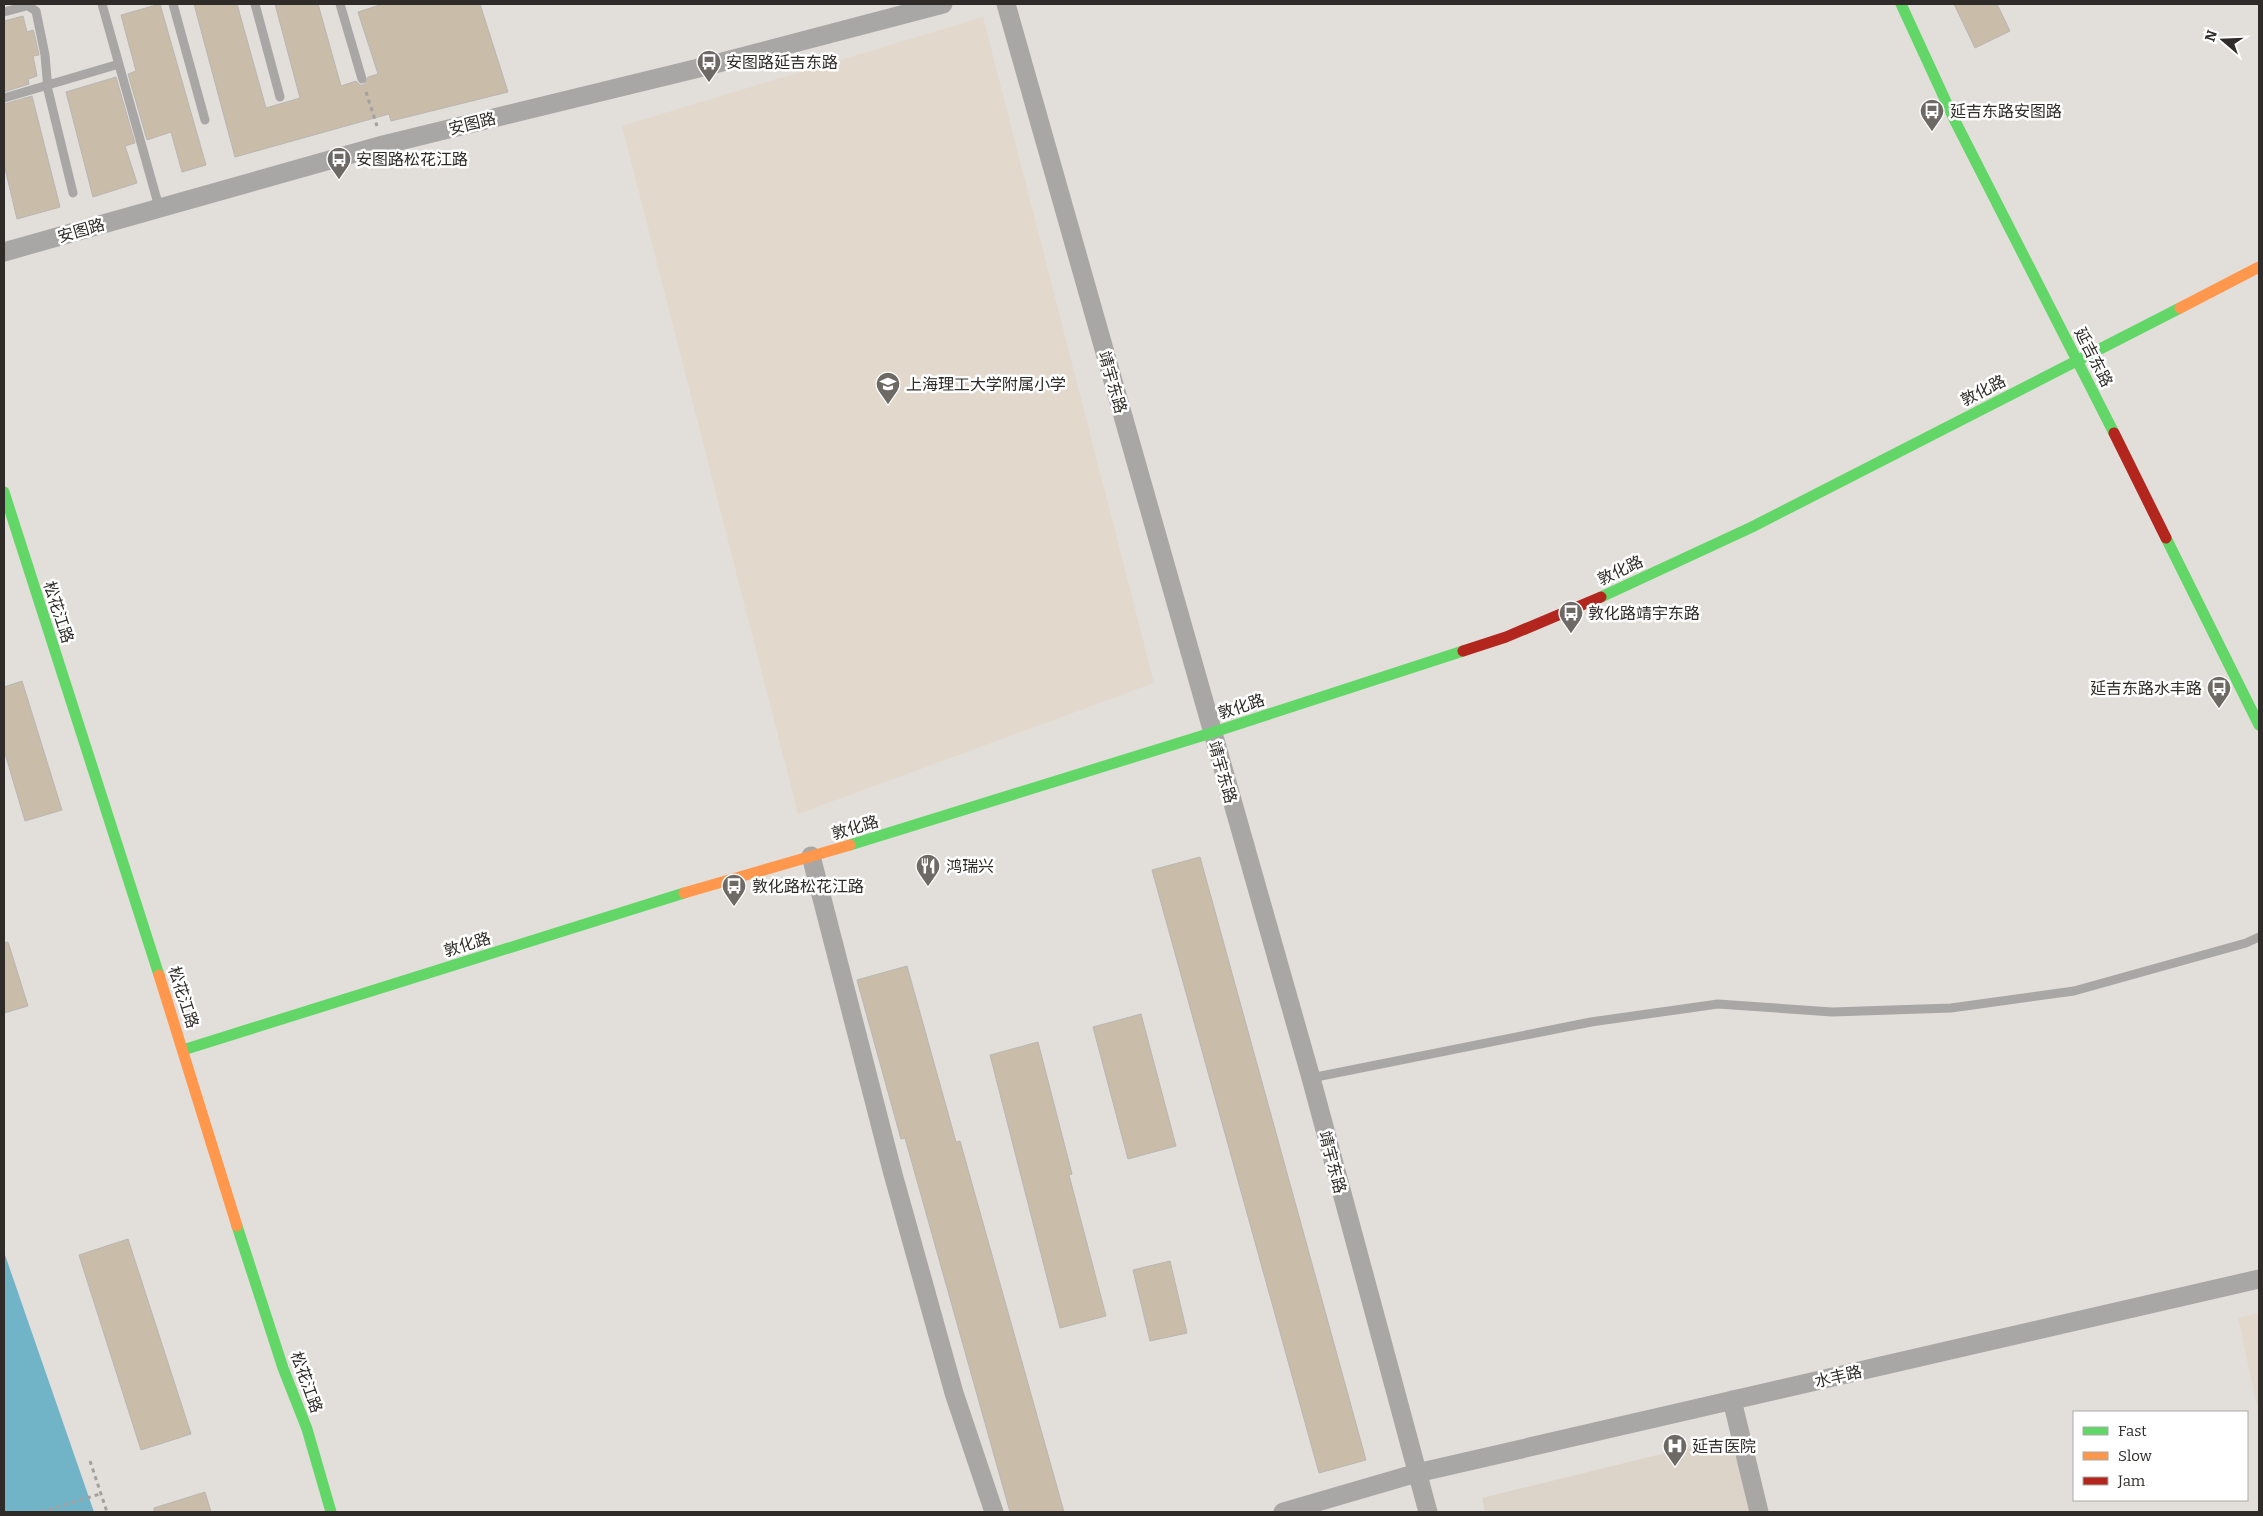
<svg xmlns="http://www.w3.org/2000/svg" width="2263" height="1516" viewBox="0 0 2263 1516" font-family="Bitter,'Noto Sans SC',serif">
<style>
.built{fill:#dcd3c9}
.education{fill:#e3d8cc}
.water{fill:#71b4c8}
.building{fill:#c9bca9;stroke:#b9b6b2}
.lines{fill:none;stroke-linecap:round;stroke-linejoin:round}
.path{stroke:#a3a1a0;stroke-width:3;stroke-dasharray:4 4;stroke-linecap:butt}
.lane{stroke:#a9a7a6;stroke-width:9}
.street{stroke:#a9a7a6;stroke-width:19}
.fast{stroke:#63d668;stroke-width:11}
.slow{stroke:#ff974d;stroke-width:11}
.jam{stroke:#b3261e;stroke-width:11}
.labels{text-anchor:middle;stroke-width:5;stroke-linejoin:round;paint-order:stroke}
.poi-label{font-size:16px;fill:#2e2b28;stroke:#fff;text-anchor:start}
.street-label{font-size:16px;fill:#2e2b28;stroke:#fff}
</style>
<rect width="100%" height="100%" fill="#e2deda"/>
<path class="built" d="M1735,1436L1751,1512H1485L1482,1498Z"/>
<path class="education" d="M983,17L1154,683L798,814L622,126Z
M2259,1313V1416L2238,1318Z"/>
<path class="water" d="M4,1252L94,1512H4Z"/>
<path class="building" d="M160,4L206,165L182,172L171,132L147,140L128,74L136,71L121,15Z
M194,4H237L266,108L300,98L275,4H318L341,86L356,81L360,85H364L368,77L378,74L358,12L383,4H480L508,92L391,121L389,114L235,157Z
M1954,4H1997L2010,31L1975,48Z
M23,16L27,32L33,30L34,32L39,55L33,56L37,76L28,79L29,84L4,92V21Z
M116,77L135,143L125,146L137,183L93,197L66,92Z
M32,96L60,207L17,219L4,164V104Z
M22,681L62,810L25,821L4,750V687Z
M1200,857L1366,1460L1319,1473L1152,870Z
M8,942L28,1006L4,1013V943Z
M907,966L956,1142L960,1141L1064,1512H1010L905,1138L901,1139L857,980Z
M1141,1014L1176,1146L1128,1159L1093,1027Z
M1038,1042L1072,1174L1069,1175L1106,1316L1060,1328L990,1055Z
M128,1239L191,1434L141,1450L79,1255Z
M1170,1261L1187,1333L1150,1341L1133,1270Z
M205,1492L211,1512H154V1508Z"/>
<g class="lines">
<path class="path" d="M366,92L377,126
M90,1461L107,1512
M41,1512L100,1494"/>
<path class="lane" d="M25,4L36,11L45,55L48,90L73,193
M102,4L159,207
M173,4L205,120
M255,4L280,97
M340,4L362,79
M4,12L30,5
M4,98L119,64
M1311,1078L1591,1022L1718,1004L1832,1012L1951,1008L2074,991L2246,943L2259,937"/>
<path class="street" d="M1006,4L1311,1078L1428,1512
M4,252L383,145L707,66L943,4
M811,856L893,1174L954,1393L994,1512
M1732,1400L1759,1512
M1283,1512L1417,1473L2259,1279"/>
<path class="fast" d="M1901,4L1954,119L2114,433
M4,492L159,975
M2166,538L2259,725
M1601,597L1752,527L2180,308
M850,845L1211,733L1463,651
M183,1050L684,893
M237,1226L283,1368L307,1429L331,1512"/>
<path class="slow" d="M2180,308L2259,267
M684,893L850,845
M159,975L237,1226"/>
<path class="jam" d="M2114,433L2166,538
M1463,651L1506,637L1601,597"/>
</g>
<defs>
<symbol id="bus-pin" viewBox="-11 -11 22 30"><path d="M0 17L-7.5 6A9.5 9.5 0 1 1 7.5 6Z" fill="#6d6a66" stroke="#fff"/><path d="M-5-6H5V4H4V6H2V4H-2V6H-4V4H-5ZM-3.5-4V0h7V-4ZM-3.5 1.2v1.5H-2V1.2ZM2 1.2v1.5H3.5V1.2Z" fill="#fff"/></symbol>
<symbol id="school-pin" viewBox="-11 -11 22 30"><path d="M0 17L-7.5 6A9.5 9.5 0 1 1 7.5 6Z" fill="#6d6a66" stroke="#fff"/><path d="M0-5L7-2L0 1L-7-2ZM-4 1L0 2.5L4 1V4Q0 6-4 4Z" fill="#fff"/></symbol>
<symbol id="restaurant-pin" viewBox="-11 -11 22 30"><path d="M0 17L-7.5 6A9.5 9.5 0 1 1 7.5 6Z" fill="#6d6a66" stroke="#fff"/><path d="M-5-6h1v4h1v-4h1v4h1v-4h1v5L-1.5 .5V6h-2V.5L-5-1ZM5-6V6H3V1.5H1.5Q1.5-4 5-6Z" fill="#fff"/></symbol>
<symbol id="hospital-pin" viewBox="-11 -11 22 30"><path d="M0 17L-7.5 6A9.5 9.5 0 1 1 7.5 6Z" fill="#6d6a66" stroke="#fff"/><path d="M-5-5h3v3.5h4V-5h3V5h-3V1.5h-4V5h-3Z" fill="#fff"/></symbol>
</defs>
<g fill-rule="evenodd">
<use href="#bus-pin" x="695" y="48" width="28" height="38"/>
<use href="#bus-pin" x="1918" y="97" width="28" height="38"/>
<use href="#bus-pin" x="325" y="145" width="28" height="38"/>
<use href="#school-pin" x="874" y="370" width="28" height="38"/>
<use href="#bus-pin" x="1557" y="599" width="28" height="38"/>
<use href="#bus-pin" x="2205" y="674" width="28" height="38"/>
<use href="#restaurant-pin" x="914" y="852" width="28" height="38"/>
<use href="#bus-pin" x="720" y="872" width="28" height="38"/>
<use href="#hospital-pin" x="1661" y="1432" width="28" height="38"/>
</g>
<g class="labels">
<g class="poi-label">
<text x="726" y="68">安图路延吉东路</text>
<text x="1950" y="117">延吉东路安图路</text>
<text x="356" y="165">安图路松花江路</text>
<text x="906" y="390">上海理工大学附属小学</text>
<text x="1588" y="619">敦化路靖宇东路</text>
<text x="2202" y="694" text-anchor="end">延吉东路水丰路</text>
<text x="946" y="872">鸿瑞兴</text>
<text x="752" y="892">敦化路松花江路</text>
<text x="1692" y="1452">延吉医院</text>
</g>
<g class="street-label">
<text transform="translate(472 123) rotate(-14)" y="6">安图路</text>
<text transform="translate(81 230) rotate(-16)" y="6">安图路</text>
<text transform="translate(2094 357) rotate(63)" y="6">延吉东路</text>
<text transform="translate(1113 382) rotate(74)" y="6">靖宇东路</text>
<text transform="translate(1983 390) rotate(-27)" y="6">敦化路</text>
<text transform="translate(1620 570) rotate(-25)" y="6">敦化路</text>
<text transform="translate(59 612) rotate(72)" y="6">松花江路</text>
<text transform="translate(1241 706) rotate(-18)" y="6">敦化路</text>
<text transform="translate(1223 772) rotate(74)" y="6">靖宇东路</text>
<text transform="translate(855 827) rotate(-16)" y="6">敦化路</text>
<text transform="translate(467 944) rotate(-17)" y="6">敦化路</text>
<text transform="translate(184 997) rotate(72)" y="6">松花江路</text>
<text transform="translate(1333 1162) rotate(75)" y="6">靖宇东路</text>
<text transform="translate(1838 1376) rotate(-13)" y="6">水丰路</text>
<text transform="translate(307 1382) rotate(70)" y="6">松花江路</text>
</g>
</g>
<rect width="2263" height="1516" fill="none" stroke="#2e2b28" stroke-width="10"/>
<rect x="2073" y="1411" width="175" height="90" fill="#ffffff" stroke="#abaaa9"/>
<rect x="2083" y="1427" width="25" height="8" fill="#63d668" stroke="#abaaa9"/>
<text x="2118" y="1436" font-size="15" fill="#2e2b28">Fast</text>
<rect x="2083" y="1452" width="25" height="8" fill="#ff974d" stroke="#abaaa9"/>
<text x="2118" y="1461" font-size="15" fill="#2e2b28">Slow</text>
<rect x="2083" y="1477" width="25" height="8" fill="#b3261e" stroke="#abaaa9"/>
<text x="2118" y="1486" font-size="15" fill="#2e2b28">Jam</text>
<g transform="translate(2223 40) rotate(289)" stroke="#ffffff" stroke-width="4" paint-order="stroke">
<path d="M0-4L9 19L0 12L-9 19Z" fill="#2e2b28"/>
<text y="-8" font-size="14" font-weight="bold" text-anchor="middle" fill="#2e2b28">N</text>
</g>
</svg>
